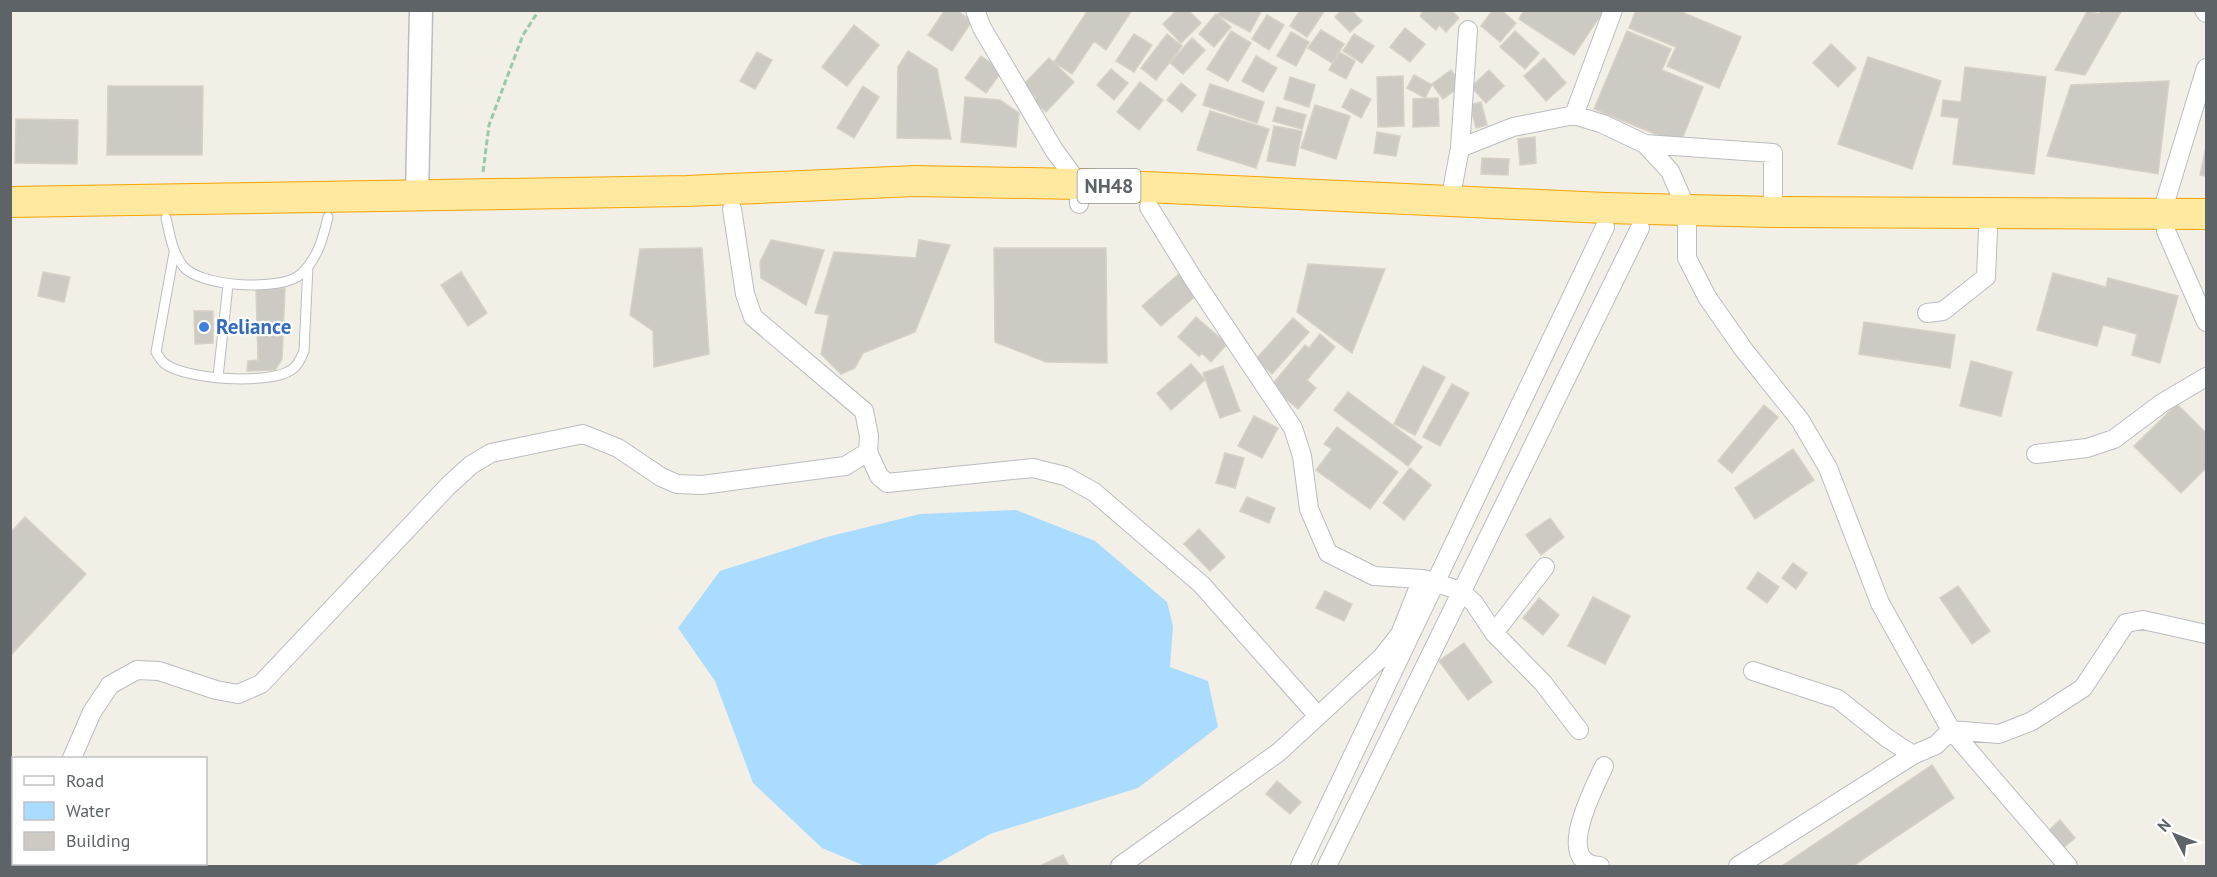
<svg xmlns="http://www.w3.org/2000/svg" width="2217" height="877" viewBox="0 0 2217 877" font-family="'PT Sans',sans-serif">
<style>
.water{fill:#aadcff}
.building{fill:#cdcac4;stroke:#d7d1c5;stroke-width:1.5}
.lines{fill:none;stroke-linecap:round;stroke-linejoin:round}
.service-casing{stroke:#b9bdc1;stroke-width:11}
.minor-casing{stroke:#b9bdc1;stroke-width:20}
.tertiary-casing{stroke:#b9bdc1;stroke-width:25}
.trunk-casing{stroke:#f9a400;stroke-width:32}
.path{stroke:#99caa6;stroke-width:3;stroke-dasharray:6 3;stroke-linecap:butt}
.service{stroke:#fff;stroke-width:9}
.minor{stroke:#fff;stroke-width:18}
.tertiary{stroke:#fff;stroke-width:22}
.trunk{stroke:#ffe8a0;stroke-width:30}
.shop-dot{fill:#3f7fe0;stroke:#fff;stroke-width:2}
.labels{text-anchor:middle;stroke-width:4.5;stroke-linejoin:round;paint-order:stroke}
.shield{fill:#fff;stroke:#8e9295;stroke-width:1.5}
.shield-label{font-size:20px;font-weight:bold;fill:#5e6368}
.shop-label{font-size:21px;font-weight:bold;fill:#366cbe;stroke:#fff;text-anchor:start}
</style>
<rect width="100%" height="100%" fill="#f2efe7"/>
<path class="water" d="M1016,510L1095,541L1167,602L1173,626L1170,667L1208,681L1218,727L1138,788L990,834L933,866H865L822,848L753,783L715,681L678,628L720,571L827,537L920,514Z"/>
<path class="building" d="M945,10H956L972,21L952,51L928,35Z
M1088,10H1132L1106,50L1094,41L1072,74L1054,62Z
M1177,10H1188L1201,23L1181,43L1163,24Z
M1221,10H1262L1250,32L1218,15Z
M1300,10H1318L1323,13L1307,37L1290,26Z
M1342,10H1351L1362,21L1350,32L1335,17Z
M1424,10H1451L1459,18L1446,32L1439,25L1436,30L1420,16Z
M1493,10H1501L1516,23L1500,42L1481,26Z
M1524,10H1604L1574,55L1519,19Z
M1636,10H1677L1741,37L1719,88L1667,66L1676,47L1629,28Z
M2088,10L2099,14L2101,10H2122L2085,75L2055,70Z
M1216,14L1231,27L1214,47L1199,34Z
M1267,15L1284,25L1269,50L1252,39Z
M854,25L879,45L847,86L822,67Z
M1405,28L1425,44L1410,62L1390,47Z
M1321,30L1344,44L1332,63L1308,48Z
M1231,31L1251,43L1228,81L1207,69Z
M1515,31L1539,53L1525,69L1500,47Z
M1627,31L1671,49L1662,70L1703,87L1680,144L1594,109Z
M1291,32L1309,42L1296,66L1277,56Z
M1134,34L1152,45L1134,72L1116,61Z
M1167,34L1182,46L1156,80L1141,68Z
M1354,34L1374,46L1362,63L1343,51Z
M1192,38L1205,50L1183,74L1170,63Z
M1831,44L1856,68L1838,87L1813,63Z
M908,51L937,69L951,139L897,138L898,67Z
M757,52L772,60L755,89L740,81Z
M1339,52L1355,61L1346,79L1329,70Z
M981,56L1002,71L986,93L965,78Z
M1256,56L1277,68L1263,92L1242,81Z
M1868,57L1941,81L1912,169L1838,144Z
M1049,58L1074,82L1046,112L1033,100L1036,97L1023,85Z
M1544,58L1566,83L1546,101L1524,76Z
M1965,67L2046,77L2034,174L1953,164L1959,118L1941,116L1943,100L1961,102Z
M1111,69L1128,83L1114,100L1097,85Z
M1451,70L1462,85L1443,99L1432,84Z
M1489,70L1504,86L1486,103L1471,87Z
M1414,75L1432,85L1425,98L1407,88Z
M1403,76L1404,126L1378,127L1377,77Z
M1290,77L1315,85L1309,107L1284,99Z
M2169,81L2158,174L2047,156L2071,85Z
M1140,82L1163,100L1139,130L1117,112Z
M1181,83L1196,95L1182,112L1167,100Z
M1210,84L1264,102L1257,123L1203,105Z
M108,86H203L202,155H107Z
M863,86L879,97L854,138L837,128Z
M1351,89L1371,99L1361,118L1342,107Z
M965,97L1000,100L1019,113L1016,147L961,142Z
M1438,98L1439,126L1413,127V99Z
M1481,102L1487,125L1476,128L1470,105Z
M1315,105L1350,116L1336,159L1301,148Z
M1277,107L1306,115L1302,129L1273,121Z
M1210,111L1269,129L1256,168L1197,150Z
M16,119L78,120L77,164L15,163Z
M1274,126L1302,131L1295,166L1267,161Z
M1377,132L1400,136L1396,156L1374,153Z
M1535,137L1536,163L1520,165L1518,139Z
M2206,147V176L2200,175Z
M1482,158L1509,159L1508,175L1481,174Z
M771,240L824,250L806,305L761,278L760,262Z
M919,240L950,245L915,332L863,353L855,368L841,374L821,354L829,315L815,313L834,252L916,258Z
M702,248L709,354L654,367L653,331L630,315L640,249Z
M994,248H1106L1107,363L1046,362L995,342Z
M1308,264L1385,269L1352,353L1297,312Z
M43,272L70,277L64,302L38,296Z
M461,272L487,313L468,326L441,285Z
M1181,272L1199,293L1161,326L1142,306Z
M2053,273L2106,287L2108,278L2178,296L2160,363L2132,355L2137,334L2103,325L2097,346L2037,330Z
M285,288L282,359L275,370L247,371L248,361L258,360L256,289Z
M194,311H213V343L195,344Z
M1196,317L1227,344L1211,362L1202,353L1199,356L1178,337Z
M1293,318L1309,332L1272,374L1256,359Z
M1864,322L1955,335L1950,368L1859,354Z
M1320,334L1335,347L1307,380L1316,388L1298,409L1271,386L1305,345L1309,348Z
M1971,361L2012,372L2001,416L1960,406Z
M1191,364L1205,380L1171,410L1157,393Z
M1223,366L1240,411L1220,418L1203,373Z
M1423,366L1445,377L1415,435L1394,424Z
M1452,384L1469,393L1440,446L1423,437Z
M1348,392L1422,447L1408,466L1334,410Z
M2177,404L2206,433V468L2181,493L2134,446Z
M1764,405L1778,417L1732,473L1718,461Z
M1254,416L1278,428L1262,458L1238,446Z
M1337,427L1398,472L1370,509L1316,470L1332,449L1324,444Z
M1793,449L1814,480L1755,519L1735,488Z
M1225,453L1244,458L1235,488L1216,483Z
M1410,468L1431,485L1404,520L1383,503Z
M1247,497L1275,508L1269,523L1240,511Z
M25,517L86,574L10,656V533Z
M1550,518L1564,537L1541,555L1526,535Z
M1199,529L1225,557L1210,571L1184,544Z
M1793,563L1807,573L1796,589L1782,578Z
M1758,572L1779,587L1767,603L1747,588Z
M1958,586L1990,631L1972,644L1940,598Z
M1325,591L1352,604L1344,621L1316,608Z
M1593,597L1630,616L1605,664L1568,646Z
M1539,598L1559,615L1543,635L1523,618Z
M1464,643L1492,682L1468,700L1439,661Z
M1932,765L1954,798L1853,866H1782Z
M1277,781L1301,802L1290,814L1266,794Z
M2060,820L2075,838L2063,848L2048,831Z
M1063,855L1069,866H1040Z"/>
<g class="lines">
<defs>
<path id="service" d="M166,218C170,235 172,252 183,266C199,287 282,292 301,274C318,258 323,238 328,217
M174,253L156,352C158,355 161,361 164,363C184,380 270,385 291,370C298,366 301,358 304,351L308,266
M218,377L228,285"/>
<path id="minor" d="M975,10L982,28L1054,150L1079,184V204
M1613,10L1574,115L1603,124L1645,144L1670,171L1687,210V258L1707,297L1744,350L1800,420L1828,468L1880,603L1951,730L2068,866
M2204,10L2206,13
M1645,144L1773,153V212
M1460,148L1468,30
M1450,201L1460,148L1513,127L1574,115
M2162,212L2206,68
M2166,231L2206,322
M1927,313L1943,311L1986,277L1988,231
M868,452L879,476L887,483L1033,468L1065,476L1094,492L1202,585L1318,716
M2036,454L2087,448L2114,439L2162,403L2206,377
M1424,579L1461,591L1474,603L1494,633L1545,567
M1494,633L1543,683L1579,730
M1753,671L1838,699L1887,738L1913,755L1936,745L1951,730L1999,734L2032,721L2083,688L2126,623L2143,620L2206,634
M72,758L92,712L110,685L137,670L159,671L216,690L238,694L261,684L448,486L471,465L491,453L583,434L618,448L661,477L677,484L702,485L845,466L868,452L869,436L864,411L753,317L745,294L732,209
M27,866L28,864
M1120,866L1279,752L1382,657L1400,634L1422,579L1374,576L1328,553L1309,509L1302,456L1293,428L1194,280L1149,207
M1300,866L1605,227
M1327,866L1640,228
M1600,866C1552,864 1595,787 1604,766
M1738,866L1913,755"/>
<path id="tertiary" d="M417,196L421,10"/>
<path id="trunk" d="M10,202L687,191L915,181L1079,184L1605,208L1773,212L2206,214"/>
</defs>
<use href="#service" class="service-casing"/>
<use href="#minor" class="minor-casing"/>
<use href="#tertiary" class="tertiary-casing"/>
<use href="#trunk" class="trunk-casing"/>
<path class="path" d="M483,172L489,125L523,35L539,10"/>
<use href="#service" class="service"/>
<use href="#minor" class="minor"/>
<use href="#tertiary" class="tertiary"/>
<use href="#trunk" class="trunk"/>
</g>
<circle class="shop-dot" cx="204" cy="327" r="6"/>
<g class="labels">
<rect class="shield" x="1077.5" y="169" width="63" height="34" rx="4.5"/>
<g class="shield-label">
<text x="1109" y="193">NH48</text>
</g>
<g class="shop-label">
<text x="216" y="334">Reliance</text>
</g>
</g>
<rect width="2217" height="877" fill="none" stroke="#5e6368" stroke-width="24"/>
<rect x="12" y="757" width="195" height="108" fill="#ffffff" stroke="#bfc1c3" stroke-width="1.5"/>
<rect x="24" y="776" width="30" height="9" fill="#ffffff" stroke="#bfc1c3" stroke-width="1.5"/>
<text x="66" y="787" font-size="18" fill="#5e6368">Road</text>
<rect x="24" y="802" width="30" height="18" fill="#aadcff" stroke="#bfc1c3" stroke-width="1.5"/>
<text x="66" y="817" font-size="18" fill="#5e6368">Water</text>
<rect x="24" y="832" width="30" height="18" fill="#cdcac4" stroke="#bfc1c3" stroke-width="1.5"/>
<text x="66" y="847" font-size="18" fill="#5e6368">Building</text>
<g transform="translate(2175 835) rotate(312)" stroke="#ffffff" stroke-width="4.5" paint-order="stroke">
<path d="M0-4.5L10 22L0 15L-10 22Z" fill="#5e6368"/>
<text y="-9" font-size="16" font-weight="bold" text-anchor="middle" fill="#5e6368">N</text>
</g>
</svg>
